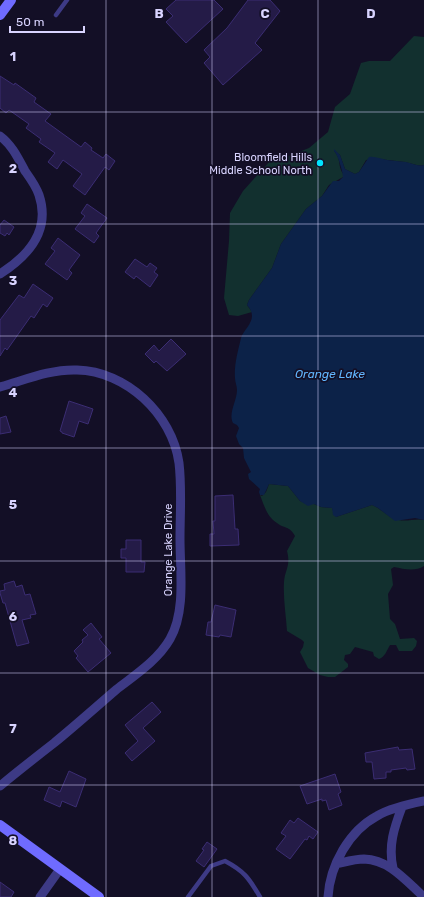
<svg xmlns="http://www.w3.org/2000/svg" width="424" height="897" viewBox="0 0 424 897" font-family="Rubik,sans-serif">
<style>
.green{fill:#12302f}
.water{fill:#0c2248}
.building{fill:#241b47;stroke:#3b2d73}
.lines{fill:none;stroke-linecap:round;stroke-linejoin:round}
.lane{stroke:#3d3a85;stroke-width:4.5}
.street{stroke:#3d3a85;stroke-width:9}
.secondary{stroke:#6f6bff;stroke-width:10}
.grid{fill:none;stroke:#d9d4ff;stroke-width:1;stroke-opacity:0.55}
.poi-dot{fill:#00e5ff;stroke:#130f26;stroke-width:1.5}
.labels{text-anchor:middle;stroke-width:3.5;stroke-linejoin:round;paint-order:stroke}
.poi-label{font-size:11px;fill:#d9d4ff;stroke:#130f26;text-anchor:end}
.street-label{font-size:11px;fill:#d9d4ff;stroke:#130f26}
.water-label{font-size:12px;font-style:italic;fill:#62b6ff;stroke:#130f26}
.grid-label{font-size:13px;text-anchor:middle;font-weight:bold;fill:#d9d4ff;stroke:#130f26;stroke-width:3.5;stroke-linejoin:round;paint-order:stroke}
</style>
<rect width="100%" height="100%" fill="#130f26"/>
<path class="green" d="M414,36L424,37V165C417,167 412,163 405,162C392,161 379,158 366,160L359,172L355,174L345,169L340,155L334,151C341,159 338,163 341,170C344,177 343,170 343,177L329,185L322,196L306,209L281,244L272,268L249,300L247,305L252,312L238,316L229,315L224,298L229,241L230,213L243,191L270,161L289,156L309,148L328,132L335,107L350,94L361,63L369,61H390Z
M269,484L288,486L300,501L314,504L321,507L332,508L336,517L372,505C382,509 388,518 399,520C407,522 416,518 424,520V566C415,572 404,569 394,567L391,569L393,585L388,594L390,619L395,624L400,639L414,638L417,641L416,646L412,651H399L396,645H390C387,650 385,657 379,659L374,656L373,652L355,647L350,654L345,655L344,660L348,664V667L335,677H328L320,675L308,668L300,652L303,647L304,642L302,640L287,631C286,615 283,598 284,582C285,569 291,566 287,551L295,536C289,525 284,529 277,523C267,517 264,505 260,495L262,496L266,492Z"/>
<path class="water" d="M334,149L340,155L345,169L355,174L359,172L369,157C375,156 381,159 387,160C393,161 399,161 406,162C412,163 417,167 424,165V520L415,518L395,521L378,508L372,505L336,517L333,515L332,508L321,507L314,504L308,506L300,501L288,486L269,484L264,495H260L259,492L260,489L249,479L248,474L251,472L244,458L243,448L239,444L236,436L239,428L237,425L233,423C228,413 237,401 237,390C237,386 235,382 235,378C234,365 238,351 241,338C243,331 252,324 252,316C252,312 250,308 247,305L249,300L272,268L281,244L306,209L322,196L333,181H339L343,177C343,172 338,155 334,151Z"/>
<path class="building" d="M176,0H214L223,9L186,43L166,22L173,16L166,9Z
M248,0H270L280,11L255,43L262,50L223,85L204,63L210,57L204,50L227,28Z
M0,76L14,85L15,83L36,98L34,102L51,114L45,121L81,147L85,142L92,148L91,150L103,158L106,154L115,161L109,170L105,167L85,195L73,186L82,174L63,160L57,169L48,162L55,153L39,142L41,139L26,128L29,124L9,110L6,113L0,108Z
M87,204L107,218L96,233L99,236L94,243L75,229L85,216L81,213Z
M4,220L14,227L9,235L7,233L5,236L0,233V225Z
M58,238L80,255L69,270L72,273L67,280L45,264L55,251L51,248Z
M135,259L147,267L150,263L157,268L154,272L158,275L150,287L136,276L134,279L125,272Z
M33,284L53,298L47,307L43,304L34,318L31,316L7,350L5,348L0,356V320L19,295L24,298Z
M171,339L186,354L167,371L156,361L154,363L145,354L154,345L159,351Z
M69,401L93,409L88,424L79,421L74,437L62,433V432L60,431Z
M6,416L11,432L0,434V418Z
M233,495L235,529H238L239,545L210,546V534H214L213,521H215V496Z
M126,540H141V562H145L144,572H126V558H121V549H126Z
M14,581L16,587L22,585L25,595L30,594L36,614L30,615L31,618L22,620L29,643L17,646L5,603H3L0,593V591L5,590L4,584Z
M215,605L236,610L231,637L220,635L219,637L206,635L208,622H211Z
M91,623L102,637L99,639L111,653L88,672L76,658L78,656L74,651L83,642L82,640L88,635L83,630Z
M152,702L161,712L143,728L155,741L132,761L125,753L138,741L125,725Z
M398,747L399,750L412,749L415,769L407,770L406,768L391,770V772H386V778L374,779L372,762H366L365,753Z
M69,771L86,779L76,807L62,801L60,807L44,800L49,787L60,792Z
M335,774L341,792L338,794L342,805L329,810L326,800L322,801V799L307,804L300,786Z
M298,818L318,832L313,839L309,836L307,840L305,839L290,859L276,849L286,836L281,833L290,820L294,823Z
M207,842L217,849L204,867L196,861L204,850L202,849Z
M0,882L14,892L11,897H0Z"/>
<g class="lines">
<path class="lane" d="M56,15L67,0
M188,897L211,866L225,861C244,871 249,878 260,897"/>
<path class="street" d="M0,136C12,145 18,158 25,171C30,178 36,186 39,195C51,231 28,256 0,274
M0,387C25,380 50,369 77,370C126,371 172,414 179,463C182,488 180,514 180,539C180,570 186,611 170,639C158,660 135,675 117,689C96,707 76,725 54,743C36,757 18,771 0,786
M336,864C345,862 355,859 364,859C390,860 406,881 424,897
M393,868C388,846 394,828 402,807
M40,897L60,869
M328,897C330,865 349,831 377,816C391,808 409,804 424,801"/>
<path class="secondary" d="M0,15L11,0
M0,825L99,897"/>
</g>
<path class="grid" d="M106,0V897M212,0V897M318,0V897M0,112H424M0,224H424M0,336H424M0,448H424M0,561H424M0,673H424M0,785H424"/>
<circle class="poi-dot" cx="320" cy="163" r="4"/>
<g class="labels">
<g class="poi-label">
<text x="312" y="161">Bloomfield Hills<tspan x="312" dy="13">Middle School North</tspan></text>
</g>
<g class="street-label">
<text transform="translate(168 550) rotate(-90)" y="4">Orange Lake Drive</text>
</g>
<g class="water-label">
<text x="330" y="378">Orange Lake</text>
</g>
</g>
<g class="grid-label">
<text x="159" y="18">B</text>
<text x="265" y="18">C</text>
<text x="371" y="18">D</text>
<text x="13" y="61">1</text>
<text x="13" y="173">2</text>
<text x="13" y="285">3</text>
<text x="13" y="397">4</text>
<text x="13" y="509">5</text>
<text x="13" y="621">6</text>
<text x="13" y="733">7</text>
<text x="13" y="845">8</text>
</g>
<path d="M10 26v6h74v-6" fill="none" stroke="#d9d4ff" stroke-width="2"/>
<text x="16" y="26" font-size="12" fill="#d9d4ff" stroke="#130f26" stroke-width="3" paint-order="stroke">50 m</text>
</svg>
